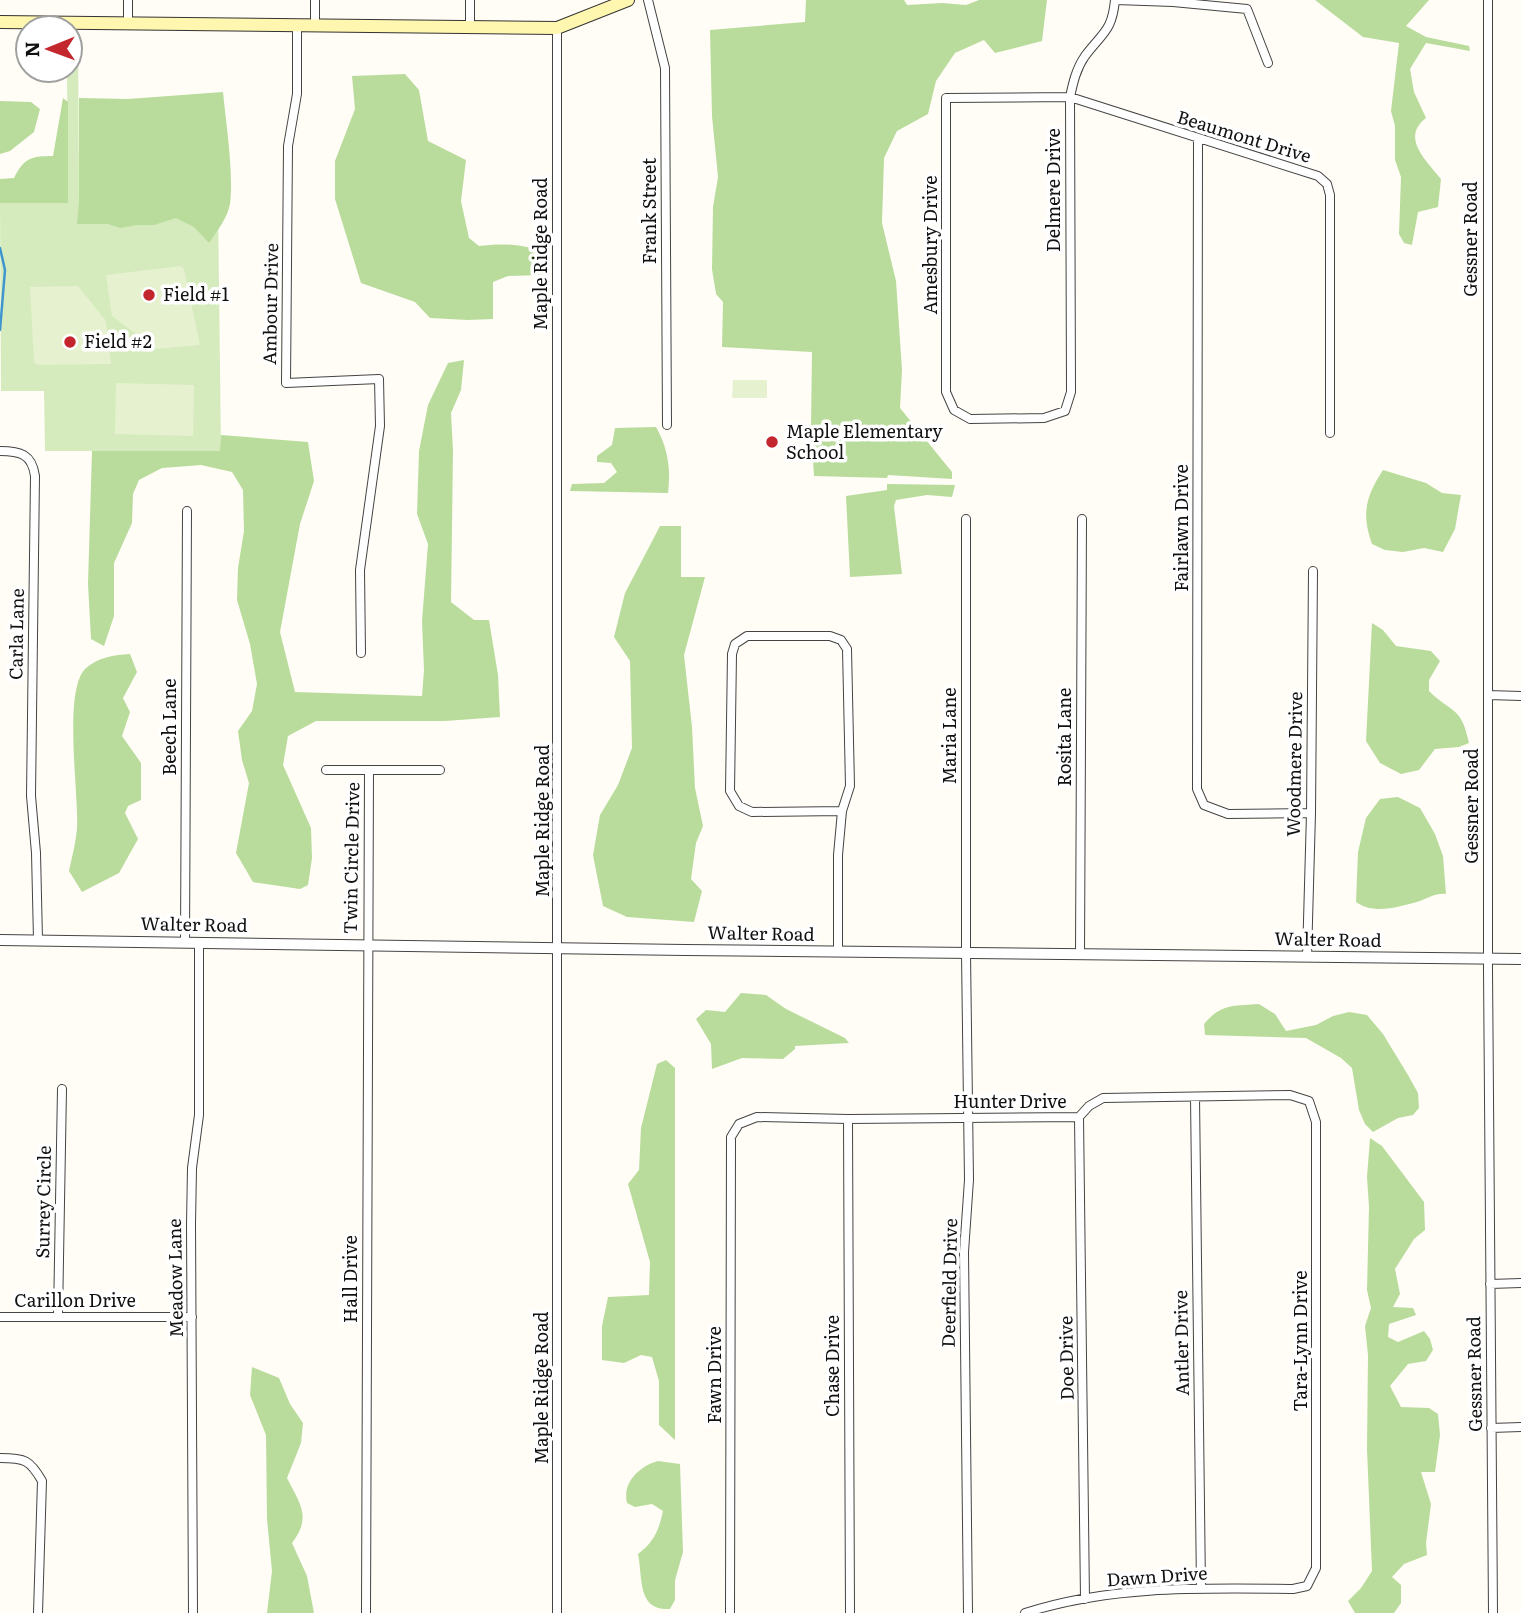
<svg xmlns="http://www.w3.org/2000/svg" width="1521" height="1613" viewBox="0 0 1521 1613" font-family="Literata,serif">
<style>
.green{fill:#d5ebbd}
.forest{fill:#b9dc9c}
.pitch{fill:#e6f2cf}
.lines{fill:none;stroke-linecap:round;stroke-linejoin:round}
.stream{stroke:#3f96cf;stroke-width:2.5}
.minor-casing{stroke:#444;stroke-width:10}
.tertiary-casing{stroke:#444;stroke-width:12}
.secondary-casing{stroke:#333;stroke-width:14}
.minor{stroke:#fff;stroke-width:8}
.tertiary{stroke:#fff;stroke-width:10}
.secondary{stroke:#fff6b0;stroke-width:12}
.poi-dot{fill:#c4262e;stroke:#fff;stroke-width:2.5}
.labels{text-anchor:middle;stroke-width:7;stroke-linejoin:round;paint-order:stroke}
.street-label{font-size:18px;fill:#111;stroke:#fff}
.poi-label{font-size:18px;fill:#111;stroke:#fff;text-anchor:start}
</style>
<rect width="100%" height="100%" fill="#fffdf5"/>
<path class="green" d="M70,33H78L79,203H218L221,451H45L44,391H1L0,203H68L67,70H70Z"/>
<path class="forest" d="M806,0H904L907,5L942,3L966,5L979,0H1047L1042,41L995,53L984,40L955,53L936,81L928,114L897,131L884,158L882,223L896,281L902,370L900,408L952,472V479L888,475L887,478L814,476L811,427L812,352L722,347L723,302L716,294L712,269L713,207L718,177L712,116L710,30L805,22Z
M1315,0H1429L1406,26L1426,37L1469,46L1470,51L1426,43L1410,69L1414,92L1426,118C1400,138 1427,161 1441,179L1438,207L1418,212L1412,245L1404,243L1399,234L1401,177L1395,160V126L1391,111L1399,43L1363,37Z
M405,74L419,90L428,141L466,160L461,201L469,238L479,246C502,243 522,244 544,252V275L508,276L493,282V319L468,320L430,318L415,302L361,283L335,199V161L355,109L352,76Z
M223,92C226,123 234,174 230,204C227,219 217,231 209,243L194,227L176,218L154,225H137L120,228L108,224H77L79,203V98L128,99Z
M63,98L68,102V203H0V179L14,178C24,158 31,156 53,156Z
M0,101L31,102L40,109L34,132L10,151L0,154Z
M464,360L461,390L451,413L453,451L451,602L474,620H489L498,675L500,717L445,721H316L288,736L283,765L311,828L312,858L308,885L300,889L253,882L236,853L249,783L242,760L238,731L252,711L257,684L250,644L237,600L238,568L244,531L243,490L232,472L201,465L162,468L139,480L133,494L132,523L114,563V616L104,646L91,639L88,584L92,451H220L221,435L308,442L314,481L300,524L280,632L295,692L422,696L424,670L422,621L428,544L417,514L419,451L428,405L448,363Z
M656,427C668,448 671,469 668,493L570,491L572,484L604,483L617,472L611,463L597,462V456L612,445L615,428Z
M1383,470L1426,483L1442,493L1461,495L1455,529L1443,552L1424,548L1403,552L1385,550L1372,544C1361,514 1366,496 1383,470Z
M887,484L955,485L952,497L927,495L896,500L894,506L902,574L850,577L846,496L887,490Z
M660,526H681V577H705L684,655L692,727L695,788L703,826L696,843L691,879L702,891L694,922L627,917L603,906L593,855L600,815L618,785L632,748L630,661L614,637L625,593Z
M1372,623L1383,630L1396,646L1431,651L1440,661L1429,680V691C1452,714 1461,705 1469,743L1459,747L1435,749L1419,770L1401,774L1380,763L1366,741Z
M130,654L137,672L123,698L130,712L122,736L141,763V800L128,806L125,813L138,839L119,873L82,892L69,871C72,857 76,842 77,828C79,795 63,692 85,669C98,657 114,655 130,654Z
M1398,797L1420,808L1435,834L1443,856L1446,894C1435,893 1429,898 1420,901C1399,907 1374,915 1356,902L1358,852L1366,818L1380,799Z
M741,993L766,995L786,1009L845,1038L849,1043L795,1046V1049L783,1059L742,1058L712,1069L711,1044L696,1019L706,1010L725,1012Z
M1259,1004L1275,1014L1286,1031L1316,1025L1333,1016L1349,1012L1367,1015L1383,1034L1408,1075L1418,1093L1419,1108L1413,1115L1398,1118L1373,1132L1365,1124L1359,1110L1352,1068L1341,1058L1306,1038L1205,1035L1204,1024C1222,1003 1234,1006 1259,1004Z
M666,1060L675,1068V1440L659,1425V1381L652,1357L641,1355L624,1363L602,1360V1326L608,1297L649,1295L650,1262L628,1184L639,1170L641,1128L657,1064Z
M1370,1138L1382,1146L1424,1202L1425,1230L1414,1239L1395,1269L1400,1294L1393,1307L1413,1308L1416,1315L1389,1324L1388,1337L1398,1342L1424,1331L1430,1339L1433,1350L1426,1361L1408,1364L1390,1386L1401,1407L1429,1408L1438,1414L1440,1435L1435,1472H1421L1431,1504L1426,1543L1427,1555L1404,1564L1392,1577L1401,1585V1603L1394,1613H1355L1348,1601L1361,1588L1372,1571L1367,1449L1368,1355L1365,1326L1371,1308L1367,1290L1369,1207L1367,1177Z
M252,1367L279,1378L290,1404L303,1423L301,1443L287,1478C300,1504 312,1517 292,1543L307,1576L314,1613H267L272,1571L267,1519L266,1435L250,1395Z
M658,1461L680,1464L683,1552L675,1580V1600L670,1609C637,1611 643,1579 638,1554C654,1542 659,1530 663,1511L652,1504L635,1507L627,1503C622,1482 640,1466 658,1461Z"/>
<path class="pitch" d="M181,266L184,269L200,345L156,349L112,316L106,275Z
M78,286L106,321L111,364L37,365L34,362L30,287Z
M733,380H767V398H732Z
M116,383L194,385L193,436L115,434Z"/>
<g class="lines">
<path class="stream" d="M0,248L5,270L0,330"/>
<defs>
<path id="minor" d="M315,0V25
M470,0V26
M648,0L665,68L667,425
M1115,0C1112,32 1102,33 1085,56C1076,69 1073,83 1070,97L1071,392L1065,411L1044,418L970,419L954,410L946,392V98L1070,97L1318,176L1327,184L1330,195V433
M1116,0L1173,2L1247,9L1268,63
M1488,0V969L1493,1613
M128,23V0
M297,25V94L288,146L286,383L379,379L380,426L360,570L361,653
M1198,140L1197,789L1204,805L1228,814L1311,813
M0,451C20,451 32,454 35,476L31,796L36,853L38,940
M966,519V954L969,1180L964,1252L968,1613
M1488,695L1521,696
M326,770H440
M185,943L187,511
M838,952V855L842,811L850,786L847,649L841,640L830,636H747L735,644L732,654L730,791L739,806L752,812L842,811
M1080,955L1082,519
M1307,957L1311,813L1313,571
M1195,1097L1201,1588
M1079,1117L1085,1599
M848,1119L850,1613
M1490,1284L1521,1283
M58,1316L62,1089
M0,1317H192
M1491,1428L1521,1427
M0,1458C25,1458 30,1460 42,1481L38,1613
M193,1613L191,1224L192,1168L199,1115V943
M366,1613L369,770
M557,1613V28
M730,1613L731,1137L739,1124L757,1117L848,1119L1079,1117L1089,1106L1103,1098L1290,1095L1309,1101L1316,1122V1568L1307,1586L1293,1589C1203,1588 1111,1585 1025,1613"/>
<path id="tertiary" d="M0,940L685,950L1521,959"/>
<path id="secondary" d="M0,22L557,28L628,0"/>
</defs>
<use href="#minor" class="minor-casing"/>
<use href="#tertiary" class="tertiary-casing"/>
<use href="#secondary" class="secondary-casing"/>
<use href="#minor" class="minor"/>
<use href="#tertiary" class="tertiary"/>
<use href="#secondary" class="secondary"/>
</g>
<g class="poi-dot">
<circle cx="149" cy="295" r="7"/>
<circle cx="70" cy="342" r="7"/>
<circle cx="772" cy="442" r="7"/>
</g>
<g class="labels">
<g class="street-label">
<text transform="translate(1244 137) rotate(17)" y="6">Beaumont Drive</text>
<text transform="translate(1054 190) rotate(-90)" y="6">Delmere Drive</text>
<text transform="translate(650 211) rotate(-90)" y="6">Frank Street</text>
<text transform="translate(1471 239) rotate(-90)" y="6">Gessner Road</text>
<text transform="translate(931 245) rotate(-90)" y="6">Amesbury Drive</text>
<text transform="translate(541 254) rotate(-90)" y="6">Maple Ridge Road</text>
<text transform="translate(271 304) rotate(-89)" y="6">Ambour Drive</text>
<text transform="translate(1182 528) rotate(-90)" y="6">Fairlawn Drive</text>
<text transform="translate(17 634) rotate(-89)" y="6">Carla Lane</text>
<text transform="translate(170 727) rotate(-90)" y="6">Beech Lane</text>
<text transform="translate(950 736) rotate(-90)" y="6">Maria Lane</text>
<text transform="translate(1065 737) rotate(-90)" y="6">Rosita Lane</text>
<text transform="translate(1295 764) rotate(-89)" y="6">Woodmere Drive</text>
<text transform="translate(1472 806) rotate(-90)" y="6">Gessner Road</text>
<text transform="translate(543 821) rotate(-90)" y="6">Maple Ridge Road</text>
<text transform="translate(352 858) rotate(-89)" y="6">Twin Circle Drive</text>
<text transform="translate(194 925) rotate(1)" y="6">Walter Road</text>
<text transform="translate(761 934) rotate(1)" y="6">Walter Road</text>
<text transform="translate(1328 940) rotate(1)" y="6">Walter Road</text>
<text x="1010" y="1108">Hunter Drive</text>
<text transform="translate(44 1202) rotate(-89)" y="6">Surrey Circle</text>
<text transform="translate(176 1278) rotate(-91)" y="6">Meadow Lane</text>
<text transform="translate(351 1279) rotate(-90)" y="6">Hall Drive</text>
<text transform="translate(950 1283) rotate(-89)" y="6">Deerfield Drive</text>
<text x="75" y="1307">Carillon Drive</text>
<text transform="translate(1301 1341) rotate(-90)" y="6">Tara-Lynn Drive</text>
<text transform="translate(1182 1343) rotate(-91)" y="6">Antler Drive</text>
<text transform="translate(1067 1358) rotate(-91)" y="6">Doe Drive</text>
<text transform="translate(833 1366) rotate(-90)" y="6">Chase Drive</text>
<text transform="translate(1475 1374) rotate(-91)" y="6">Gessner Road</text>
<text transform="translate(715 1375) rotate(-90)" y="6">Fawn Drive</text>
<text transform="translate(542 1388) rotate(-90)" y="6">Maple Ridge Road</text>
<text transform="translate(1157 1577) rotate(-4)" y="6">Dawn Drive</text>
</g>
<g class="poi-label">
<text x="163" y="301">Field #1</text>
<text x="84" y="348">Field #2</text>
<text x="786" y="438">Maple Elementary<tspan x="786" dy="21">School</tspan></text>
</g>
</g>
<g transform="translate(49 49) rotate(269)"><circle r="33" fill="#ffffff" stroke="#a0a0a0" stroke-width="2"/>
<path d="M0-5L12 26L0 18L-12 26Z" fill="#c4262e"/>
<text y="-10" font-size="19" font-weight="bold" text-anchor="middle" fill="#111111">N</text>
</g>
</svg>
